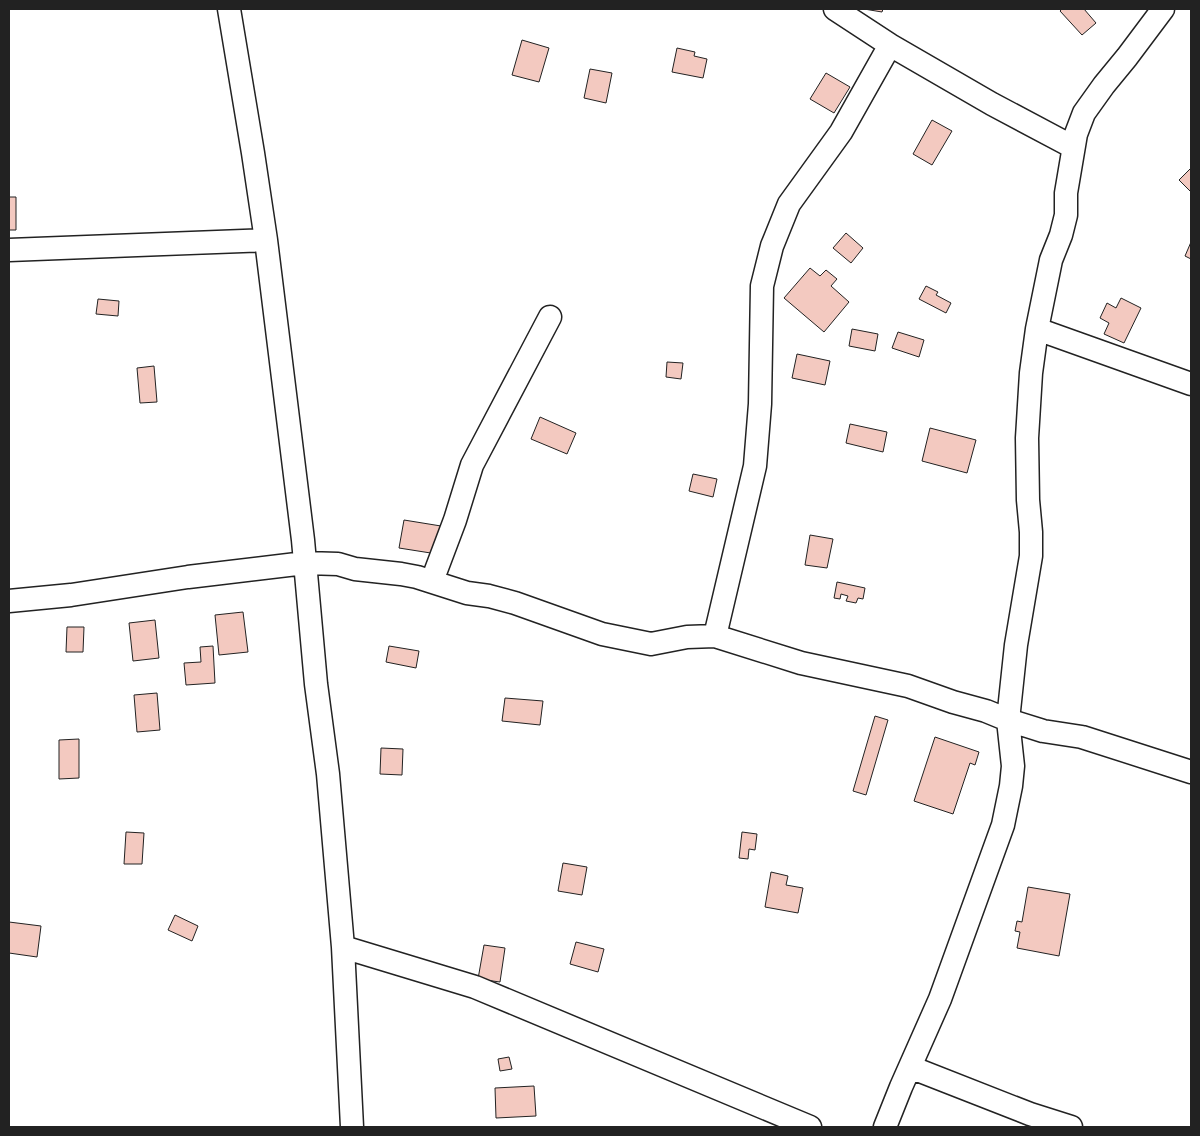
<svg xmlns="http://www.w3.org/2000/svg" width="1200" height="1136" viewBox="0 0 1200 1136" font-family="Helvetica,sans-serif">
<style>
.building{fill:#f3c9c0;stroke:#222}
.lines{fill:none;stroke-linecap:round;stroke-linejoin:round}
.minor-casing{stroke:#222;stroke-width:25}
.minor{stroke:#fff;stroke-width:22}
</style>
<rect width="100%" height="100%" fill="#fff"/>
<path class="building" d="M864,9H883L882,12Z
M1062,9H1084L1096,23L1082,35L1060,11Z
M522,40L549,48L539,82L512,75Z
M677,48L695,52L694,56L707,59L703,78L672,72Z
M590,69L612,73L606,103L584,98Z
M826,73L850,87L834,113L810,99Z
M932,120L952,131L932,165L913,154Z
M1191,168V192L1179,180Z
M9,197H16V230H9Z
M846,233L863,248L851,263L833,248Z
M1191,242V259L1185,256Z
M810,268L820,276L826,270L837,279L831,286L849,302L824,332L784,298Z
M926,286L938,292L936,295L951,303L946,313L919,299Z
M1121,298L1141,308L1124,343L1104,334L1109,323L1100,318L1107,303L1116,308Z
M98,299L119,301L118,316L96,314Z
M852,329L878,334L875,351L849,346Z
M898,332L924,340L919,357L892,348Z
M797,354L830,361L825,385L792,378Z
M667,362L683,363L681,379L666,377Z
M154,366L157,402L140,403L137,368Z
M540,417L576,433L567,454L531,439Z
M850,424L887,432L883,452L846,443Z
M930,428L976,440L967,473L922,461Z
M693,474L717,479L713,497L689,491Z
M404,520L441,526L437,554L399,548Z
M810,535L833,539L827,568L805,565Z
M837,582L865,588L863,599L858,598L856,603L846,601L848,596L841,594L840,599L834,598Z
M243,612L248,652L219,655L215,615Z
M155,620L159,658L133,661L129,623Z
M67,627H84L83,652H66Z
M213,646L215,683L186,685L184,663L201,662L200,647Z
M389,646L419,651L416,668L386,662Z
M157,693L160,730L137,732L134,695Z
M505,698L543,701L540,725L502,721Z
M875,716L888,720L866,795L853,791Z
M935,737L979,752L975,765L970,763L953,814L914,801Z
M79,739V778L59,779V740Z
M381,748L403,749L402,775L380,774Z
M126,832L144,833L142,864H124Z
M742,832L757,834L755,850L749,849L748,859L739,858Z
M563,863L587,867L582,895L558,891Z
M771,872L788,876L786,885L803,888L798,913L765,907Z
M1028,887L1070,894L1059,956L1017,948L1020,932L1015,931L1017,921L1022,922Z
M175,915L198,926L192,941L168,930Z
M9,922L41,926L37,957L9,953Z
M576,942L604,949L598,972L570,964Z
M484,945L505,948L500,982L478,979Z
M509,1057L512,1069L500,1071L498,1059Z
M534,1086L536,1116L496,1118L495,1088Z"/>
<g class="lines">
<defs>
<path id="minor" d="M229,9L253,153L266,240L303,540L316,684L328,774L343,947L352,1127
M835,9L890,45L992,104L1073,147
M9,250L266,240
M1037,329L1191,384
M432,581L455,520L472,465L550,317
M9,601L71,595L188,577L305,563L338,564L355,569L401,574L417,577L467,593L489,596L515,603L602,634L651,644L687,637L715,636L801,663L908,686L953,702L986,711L1008,720L1043,731L1082,737L1191,772
M715,636L755,466L760,404L762,286L772,246L789,204L841,132L890,45
M343,947L475,987L810,1127
M910,1067L1030,1114L1071,1127
M885,1127L901,1087L940,999L1003,825L1011,786L1013,766L1008,720L1016,645L1031,556V532L1028,500L1027,438L1031,373L1037,329L1051,260L1061,235L1066,215V193L1076,134L1084,113L1104,85L1127,57L1163,9"/>
</defs>
<use href="#minor" class="minor-casing"/>
<use href="#minor" class="minor"/>
</g>
<rect width="1200" height="1136" fill="none" stroke="#222222" stroke-width="20"/>
</svg>
